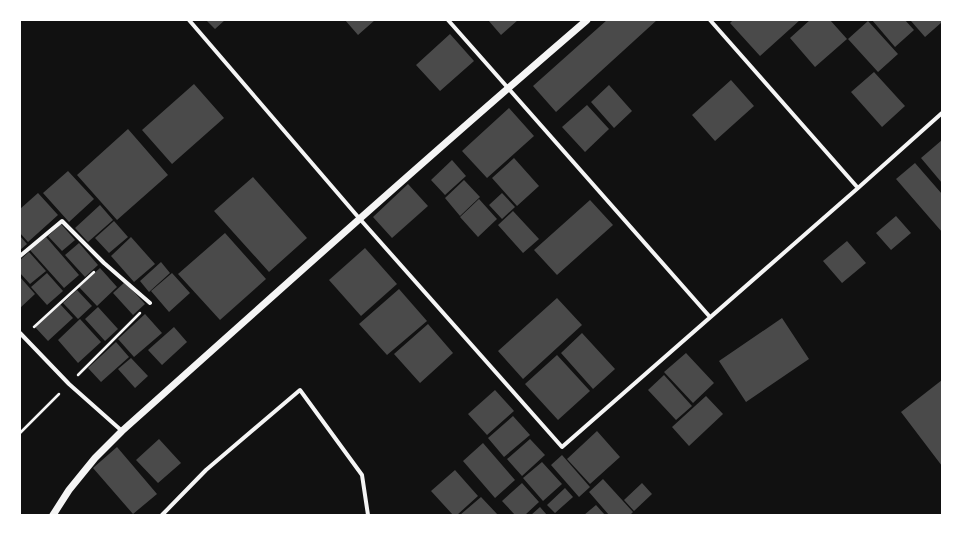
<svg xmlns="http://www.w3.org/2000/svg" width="962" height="535" viewBox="0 0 962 535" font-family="Mulish,sans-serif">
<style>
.building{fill:#4a4a4a}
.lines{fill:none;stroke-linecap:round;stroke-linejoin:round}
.path{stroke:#f5f5f5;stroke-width:2.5}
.minor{stroke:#f5f5f5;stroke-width:4}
.tertiary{stroke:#f5f5f5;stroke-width:7}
</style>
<rect width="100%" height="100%" fill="#111"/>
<path class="building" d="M206,20H225L215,29Z
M345,20H375L358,35Z
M488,20H518L501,35Z
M607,20H657L556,112L533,86Z
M733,20H800L760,56L730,23Z
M810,20H830L847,39L815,67L790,38Z
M872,20H905L914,30L895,47Z
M912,20H941L942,22L925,37L911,21Z
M868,21L898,54L878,72L848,39Z
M450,34L474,61L440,91L416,65Z
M874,72L905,106L882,127L851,92Z
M731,80L754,106L715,141L692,115Z
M194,84L224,118L172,164L142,130Z
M609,85L632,111L614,128L591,102Z
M587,105L609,129L585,152L562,127Z
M509,108L534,136L487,178L462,151Z
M128,129L168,175L117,220L77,175Z
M942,140V183L921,158Z
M514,158L539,186L517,206L492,178Z
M452,160L466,176L445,195L431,180Z
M915,163L942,194V232L896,179Z
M68,171L94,199L69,222L43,193Z
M253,177L307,238L269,272L214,211Z
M464,180L480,197L460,216L445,198Z
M408,184L428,206L392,238L373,217Z
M38,193L58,215L28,242L20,233V209Z
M502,193L515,207L502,219L489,205Z
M479,199L497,219L478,237L460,217Z
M590,200L613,225L557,275L534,250Z
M100,205L113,220L88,242L75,228Z
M513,211L539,239L523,253L498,225Z
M896,216L911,233L891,250L876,233Z
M114,221L128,237L109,253L95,238Z
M61,224L75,240L62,251L48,236Z
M225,233L266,279L220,320L178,274Z
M20,236L27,244L20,250Z
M46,237L79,275L64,288L30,250Z
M131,237L155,264L134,282L111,256Z
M847,241L866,263L842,283L823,261Z
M79,243L98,265L85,277L65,255Z
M365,248L397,284L361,316L329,280Z
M29,252L46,271L30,284L20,273V260Z
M161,262L170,273L149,292L140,281Z
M100,268L117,287L97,306L79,287Z
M47,273L63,291L47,305L31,287Z
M172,273L190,293L169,312L151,291Z
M20,277L35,294L20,308Z
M125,282L145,304L133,315L113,293Z
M399,289L427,321L387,355L359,324Z
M77,290L92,306L78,319L63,303Z
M557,298L582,325L523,379L498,351Z
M60,304L73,318L48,341L35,327Z
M98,307L118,329L105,341L85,319Z
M145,314L162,333L134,357L118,339Z
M782,318L809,359L746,402L719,361Z
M80,319L101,342L78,363L58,340Z
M428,324L453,353L420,383L394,354Z
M174,327L187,342L162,365L148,350Z
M582,333L615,369L593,389L561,353Z
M116,342L129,357L101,382L88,368Z
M686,353L714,383L693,403L664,372Z
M557,355L590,391L558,420L525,384Z
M131,358L148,376L135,388L118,369Z
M664,375L692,406L676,420L648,390Z
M942,380V466L901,412Z
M495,390L514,411L487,435L468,414Z
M706,396L723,414L689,446L672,427Z
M513,416L530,435L504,457L488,438Z
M597,431L620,457L590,484L567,459Z
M159,439L181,463L158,483L136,460Z
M530,439L545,455L522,476L507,459Z
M483,443L515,480L495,498L463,461Z
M117,447L157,494L133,514L93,468Z
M562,455L590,487L579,497L551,465Z
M542,462L562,484L543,501L523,478Z
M455,470L478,496L457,515H453L431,491Z
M603,479L633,512L630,515H609L589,492Z
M522,483L539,502L525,515H515L502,501Z
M642,483L652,494L634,511L624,500Z
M565,488L573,497L555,513L547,505Z
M481,497L498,515H460Z
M596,505L605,515H584Z
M540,507L547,515H531Z"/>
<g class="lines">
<path class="path" d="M34,327L94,272
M78,375L140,313
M20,433L59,394"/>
<path class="minor" d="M189,20L359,218L562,447L858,188L942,113
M448,20L710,317
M710,20L858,188
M20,256L62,221L104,263L150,303
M20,333L69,384L122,431
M162,515L206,470L300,390L362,475L368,515"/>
<path class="tertiary" d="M53,515L69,490L95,458L122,431C276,293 430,155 587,20"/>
</g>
<rect width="962" height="535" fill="none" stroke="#ffffff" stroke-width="42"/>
</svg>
